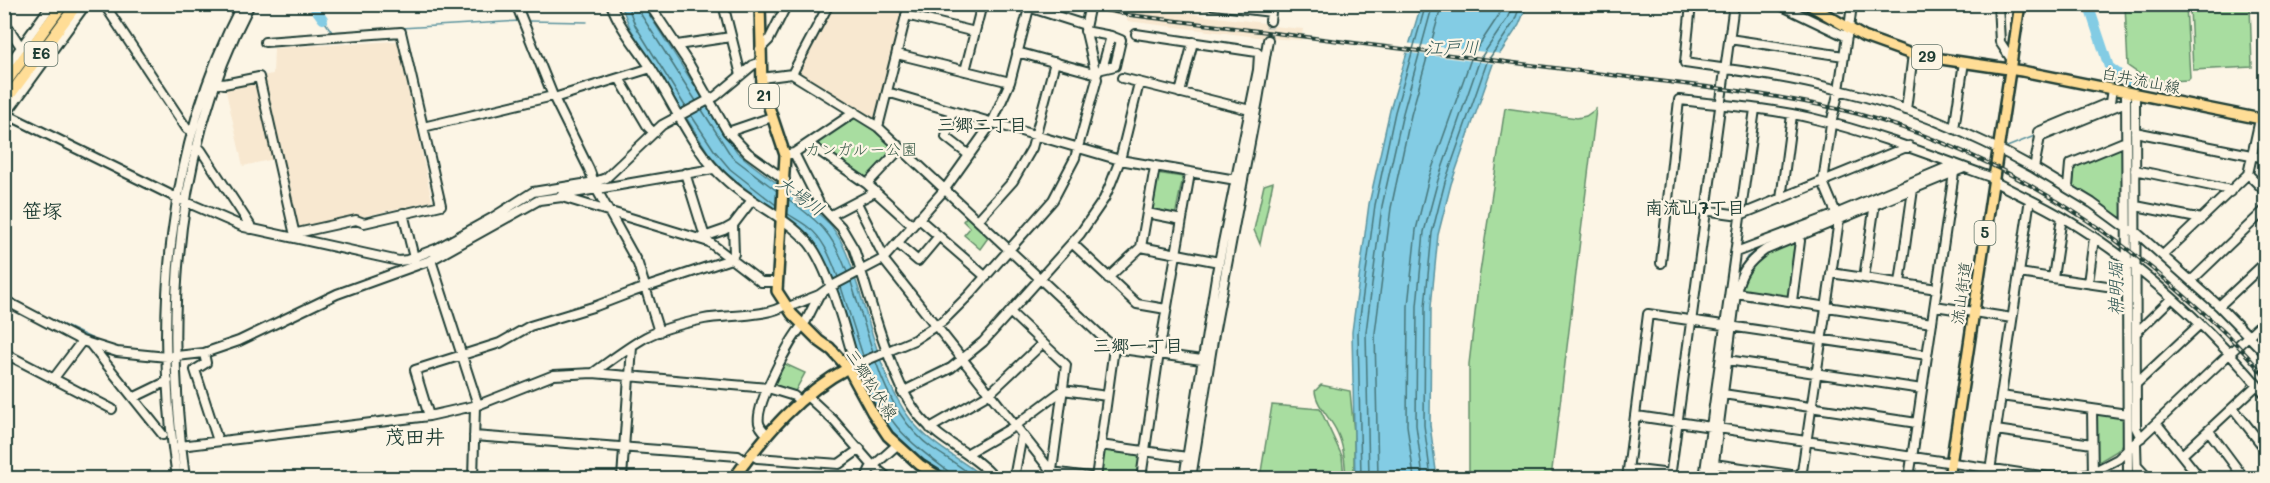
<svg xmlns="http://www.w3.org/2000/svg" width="2270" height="483" viewBox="0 0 2270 483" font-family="Mali,'Klee One',sans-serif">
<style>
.built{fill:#f8e8d0}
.green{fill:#a8dda0;stroke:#648d6a;stroke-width:1.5}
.water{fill:#83cce4;stroke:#5b939e;stroke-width:1.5}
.pier{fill:#fcf5e5}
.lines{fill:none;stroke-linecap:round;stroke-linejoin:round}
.shore{stroke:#47767a;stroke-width:1.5}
.stream{stroke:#5b939e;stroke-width:1.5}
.river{stroke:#83cce4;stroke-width:10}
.minor-tunnel{stroke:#d0d0c2;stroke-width:8;stroke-dasharray:8 4;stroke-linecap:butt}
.minor-casing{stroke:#1f3d34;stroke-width:12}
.major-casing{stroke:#1f3d34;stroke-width:14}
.highway-casing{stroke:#1f3d34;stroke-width:15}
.minor{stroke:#fcf5e5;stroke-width:8}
.major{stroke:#ffdd96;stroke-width:9}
.highway{stroke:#ffdd96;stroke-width:10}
.rail-casing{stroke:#1f3d34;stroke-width:4}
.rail{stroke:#fcf5e5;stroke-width:1.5;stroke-dasharray:4.5;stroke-linecap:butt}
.labels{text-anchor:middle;stroke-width:4.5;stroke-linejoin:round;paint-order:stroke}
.shield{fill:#fcf5e5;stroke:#617469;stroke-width:1.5}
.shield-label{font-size:15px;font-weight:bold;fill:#1f3d34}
.street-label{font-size:16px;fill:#1f3d34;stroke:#fcf5e5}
.park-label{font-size:16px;fill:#3a5d4a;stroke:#fcf5e5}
.water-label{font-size:18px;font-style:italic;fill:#335a57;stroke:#fcf5e5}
.neighbourhood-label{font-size:18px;font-weight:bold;fill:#1f3d34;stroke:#fcf5e5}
.quarter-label{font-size:20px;font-weight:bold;fill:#1f3d34;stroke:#fcf5e5}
</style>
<rect width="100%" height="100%" fill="#fcf5e5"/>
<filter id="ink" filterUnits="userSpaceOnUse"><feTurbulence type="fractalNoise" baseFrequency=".0167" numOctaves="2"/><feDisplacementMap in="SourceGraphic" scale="12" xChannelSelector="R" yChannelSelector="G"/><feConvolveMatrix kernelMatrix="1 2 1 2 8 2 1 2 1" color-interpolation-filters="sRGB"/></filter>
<g filter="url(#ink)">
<path class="built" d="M1122,4L1130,6L1131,5H1140L1208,16L1273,24V26L1303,29L1301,40L1266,38L1127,21V17L1057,5Z
M832,5H906L878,119L875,120L795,73Z
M398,41L432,201L297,231L261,76L273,74L274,48Z
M255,80L274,159L243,166L225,87Z"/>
<path class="green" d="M2125,5H2186L2190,78L2188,80L2151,82L2128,66Z
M2214,5H2250L2252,67L2193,70L2190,9L2214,7Z
M1505,108L1577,118L1586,116L1596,109L1551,478H1469V364L1479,279Z
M856,116L896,148L867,181L815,144Z
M2122,146L2124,222L2073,186L2075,166Z
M1156,173L1183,177L1175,216L1150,211Z
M1273,182L1260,244L1254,230L1264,185Z
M968,215L990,235L980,249L964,235L970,228L963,221Z
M1795,240L1788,298L1740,291C1747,256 1765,254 1795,240Z
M783,363L805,373L794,393L773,385Z
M1321,385L1350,391L1354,433V478H1346C1345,463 1344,446 1337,432C1331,418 1316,406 1315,391Z
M1272,405L1320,409L1342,456L1344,478H1260Z
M2099,413L2120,416L2124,419V443L2117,451L2095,464V415Z
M1103,450L1141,456L1138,478H1099Z"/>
<path class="water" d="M621,5H643L737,152C756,169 778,184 799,199C810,207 822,215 831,226C844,242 851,264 857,284C871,326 883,385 911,420C928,442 953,455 975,471L982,478H948L906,447L888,427L875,408L832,281L824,259L817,246L805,232L790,223L726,173L709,154L630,28Z
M1421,5H1527L1519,25L1493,64L1451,184L1438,235L1431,307L1430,425L1437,478H1355L1352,332L1369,204L1390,110Z"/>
<path class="pier" d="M1405,43L1503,54L1497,64L1403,52Z"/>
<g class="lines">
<path class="shore" d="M627,4L635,25L685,106
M638,4L640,13L696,101
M702,110L732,157L777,191
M691,115L714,150L730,169L776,205
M788,199C821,223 833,234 847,272
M788,214C794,218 802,222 808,227C824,239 831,259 838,277
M851,282L873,352
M841,287L863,356
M876,362C887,395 903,427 932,448C946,458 962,466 974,478
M866,366C885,423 903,437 949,472L951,478
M1361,478L1358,332L1375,205L1395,112L1426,4
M1369,478L1366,332L1382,206L1403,113L1433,4
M1378,478L1375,333L1391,208L1411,115L1442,4
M1414,478L1407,425L1408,306L1416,230L1429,177L1472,56L1499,15L1503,4
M1423,478L1416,425L1417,306L1424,232L1438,180L1480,59L1507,19L1513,4
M1431,478L1424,425L1425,307L1432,233L1445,182L1487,62L1514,22L1521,4"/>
<path class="stream" d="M322,4V9
M323,19L332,32L520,21
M528,21L587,22
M2112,79L2132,84
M2007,147L2037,135
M1735,278L1747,257L1763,247
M4,294L27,308
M31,310L93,339
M118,372L135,394
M138,398L162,426"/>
<path class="river" d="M312,4L323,19
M2088,4L2109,67L2132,84
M2132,169V478"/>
<path class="minor-tunnel" d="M1268,40L1270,21"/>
<defs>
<path id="minor" d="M104,4L187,129L191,130
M516,4L553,96L589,169L597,190L638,264L659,332
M611,4C620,29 638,48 652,70C676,108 693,152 728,182C753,204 786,217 808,242C829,267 846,333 855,365
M649,4L689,64L727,131L748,153L785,180
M723,4L741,75
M1019,4L1085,25
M1206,4L1271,12
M1691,4L1685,63C1736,70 1788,77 1839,90C1907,106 1973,134 2034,168
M1778,4L1847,37
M1998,4L2000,42L2012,60
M906,15L975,32
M4,21L21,47
M1270,21L1272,4
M1849,29L1852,4
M1085,31L1111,36L1121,40L1115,66L1102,69
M1136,34L1257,52L1259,54L1258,70L1216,277L1184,478
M1729,39L1844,56
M677,45L731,37
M760,49L769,40L787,4
M1017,52L1097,74
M897,54L1010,82
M1100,70L1102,69L1111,36
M4,71L52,4
M965,71L982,4
M792,74L829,4
M619,78L648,127L654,133
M761,78L792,74L878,127L1114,348L1209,361
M1122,78L1250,110
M215,82L224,84L259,77L294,231L297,233L356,220L364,223L441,205L401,32L265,42
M2112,89L2110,102L2038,132L2040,137L2034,168L2092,203L2126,228L2136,232L2219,306L2266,354
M887,92L1120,160L1236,180
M2126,92L2128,478
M1180,93L1193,42
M2135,94L2136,428L2141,438
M554,98L651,68
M1906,110L1913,54
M952,111L946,137L969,155
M4,113L177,198L244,227L399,261L407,260L438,248L492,218L533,192L595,182L606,178L662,125L716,96L753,65L761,62
M4,117L86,4
M423,127L553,96
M878,127L909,4
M1954,129L1964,62
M728,132L772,117
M2135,132L2266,158
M2040,137L2126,102
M809,144L867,184L912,225
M195,149L201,150L250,225V229
M794,153L855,112
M785,155L794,153L820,205L841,227L854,249C865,282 874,316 886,349C896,374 903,397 921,418C942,443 973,453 995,478
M2135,170L2226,189L2230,192
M685,173L705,237
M2248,174L2266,192
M1993,181C2016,193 2040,204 2062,217C2140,263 2208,326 2266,395
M867,184L901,148
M2068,187L2070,164L2126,141
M562,195L713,169
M1781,199L1792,115
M857,203L884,257
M1667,205L1740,215
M2136,206L2197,218L2200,221
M403,213L415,262
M1147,213L1182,220
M831,215L875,192
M1740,215L1909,146
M918,218L986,277
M978,220L1013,181L1032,148L1055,62
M701,238L724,230L733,225
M897,243L918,261L939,236
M1072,243L1137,304L1166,309
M1141,247L1219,262
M1736,252L1831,216L1955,164
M2163,255L2248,174L2260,119
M883,259L1052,472L1096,478L1114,348
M431,260L478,405
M1661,263L1679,100C1723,105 1768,108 1811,118C1874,133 1933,156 1993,178
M1831,273L1937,289
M2019,273L2127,289
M1108,278L1141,247L1155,167
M1864,278L1874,210L1872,206
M2053,278L2062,217
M2192,280L2266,209
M1900,283L1913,189
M2088,283L2094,238
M1736,293L1932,323
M4,300L82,341L117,352L167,357L204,353L239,341L337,294L431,260L539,200L562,197L709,242L761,282H777
M1792,301L1800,241L1798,236
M791,306L819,295L830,287L883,259L945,189L992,123L1010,82L1029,8
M1935,306L2012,318
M2219,306L2266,262
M1011,313L1066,365L1051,478
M806,321L819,295
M2136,333L2172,298
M91,345L163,435
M4,353L112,409
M204,353L206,363L195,370L218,441
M1727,360L1922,389
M848,368L914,340L943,321L970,294L1053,200L1075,158L1097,79L1085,28L1090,4
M593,373C610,361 628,347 646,337C663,328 685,323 704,319C725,315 769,317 785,305
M630,377L632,346
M54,378L82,341
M2136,384L2200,324
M902,392L951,368L983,342L1080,234L1104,199L1111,183L1120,160L1139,83
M1723,394L1917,423
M806,395L834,421L873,466L888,478
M2001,396L2092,409
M135,397L168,381
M2233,408L2266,450
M429,416L415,370L500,343L530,326L596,306L635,291L728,260L734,254L733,225L752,200
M1637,416L2048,477H2073L2093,472L2118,459L2266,319
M2157,424L2200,478
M930,428L989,394L1043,343
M1996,430L2092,444
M2209,431L2244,478
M768,435C764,431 760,428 759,423C755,405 790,339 803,325
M474,436L738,456L746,462
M2136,443L2137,478
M1100,445L1187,457
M180,446L429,416L478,405L554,375L593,373L768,388L794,396L800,401
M968,453L1015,426L1063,390L1107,396
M751,454L757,458L839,464L860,449
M2182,455L2257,385
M1714,464L1813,478
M2137,466L2148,478
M1629,469L1671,474
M177,478C153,318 166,150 242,4
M185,478C164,318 174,150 250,4
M473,478L475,406
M622,478L629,377
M866,478L870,469L897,445
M1014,478L1022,435
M1141,478L1159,353L1190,173
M1191,478L1214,334L1258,100L1268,40
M1627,478L1648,314L1927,355
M1670,478L1734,4
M1704,478L1755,109
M1712,478L1736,293C1740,273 1748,262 1765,250L1964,168
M1801,478L1839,220L1823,182L1831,124L1839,90L1848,29
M1909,478L1954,173
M1989,478L2029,205L2032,201
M2093,478L2092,409L2127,414"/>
<path id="major" d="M760,4L762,86L785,155L777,291L792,314L819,341L833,351
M1808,4L1864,37L1914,55L2022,71L2266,120
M829,347L848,368L872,412L888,436L920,465L941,478
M734,478C765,435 800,393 848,368
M1949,478L2020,4"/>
<path id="highway" d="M4,85L63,4
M4,103L77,4"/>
</defs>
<use href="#minor" class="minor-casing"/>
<use href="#major" class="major-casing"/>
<use href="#highway" class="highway-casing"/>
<use href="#minor" class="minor"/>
<use href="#major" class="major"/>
<use href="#highway" class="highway"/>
<defs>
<path id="rail" d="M1074,4L1130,15L1732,90C1774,96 1816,103 1858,114C1978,147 2089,211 2182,294C2212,320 2241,346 2266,378"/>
</defs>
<use href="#rail" class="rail-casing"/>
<use href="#rail" class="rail"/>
</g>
</g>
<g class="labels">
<g class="shield">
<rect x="24.5" y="42" width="33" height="24" rx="4.5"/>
<rect x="1912" y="45" width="30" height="24" rx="4.5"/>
<rect x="749" y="84" width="30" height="24" rx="4.5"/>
<rect x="1974.5" y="221" width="21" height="24" rx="4.5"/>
</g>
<g class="shield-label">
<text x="41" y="59">E6</text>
<text x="1927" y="62">29</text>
<text x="764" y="101">21</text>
<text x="1985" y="238">5</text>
</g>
<g class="street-label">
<text transform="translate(2141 80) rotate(11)" y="6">白井流山線</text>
<text transform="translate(1961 293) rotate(-82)" y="6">流山街道</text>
<text transform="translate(872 384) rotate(57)" y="6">三郷松伏線</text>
</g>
<g class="park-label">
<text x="861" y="155">カンガルー公園</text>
</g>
<g class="water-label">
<text x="1452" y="54">江戸川</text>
<text transform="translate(800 196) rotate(36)" y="6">大場川</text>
<text transform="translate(2116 289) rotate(-90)" y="6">神明堀</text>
</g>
<g class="neighbourhood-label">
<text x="982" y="131">三郷二丁目</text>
<text x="1695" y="214">南流山7丁目</text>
<text x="1138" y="352">三郷一丁目</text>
</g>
<g class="quarter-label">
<text x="42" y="218">笹塚</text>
<text x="415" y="444">茂田井</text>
</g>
</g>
<rect width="2270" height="483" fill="none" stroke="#fcf5e5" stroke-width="24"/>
<rect x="12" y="12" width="2246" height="459" fill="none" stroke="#1f3d34" stroke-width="2" filter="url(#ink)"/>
</svg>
